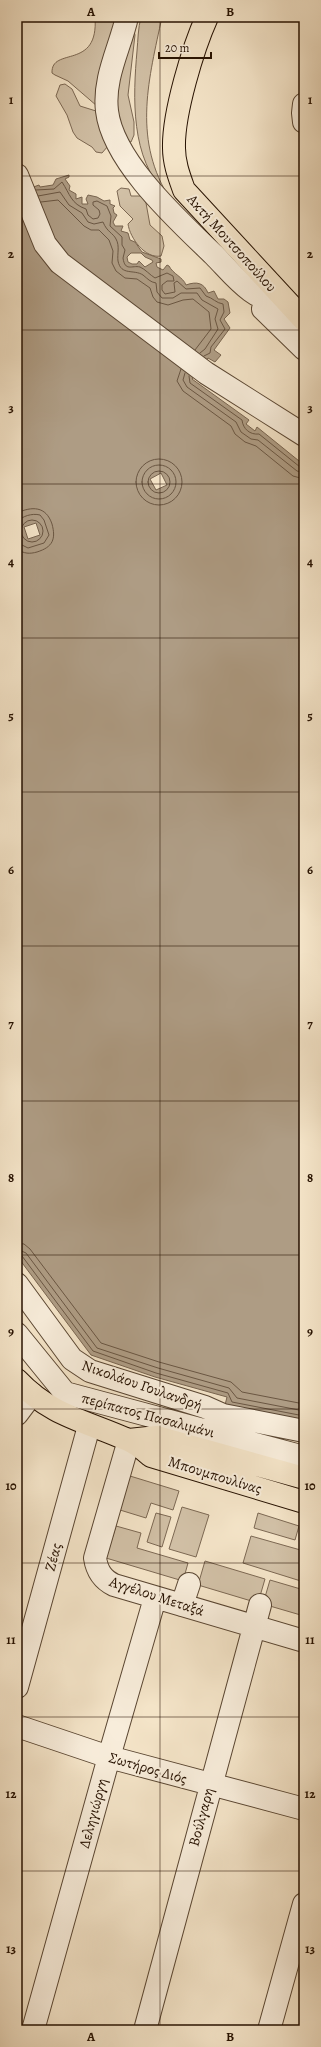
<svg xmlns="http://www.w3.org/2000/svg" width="321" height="2047" viewBox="0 0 321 2047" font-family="Alegreya,serif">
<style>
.green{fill:#d1c0a6;stroke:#7c6853}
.water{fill:#ae9c84;stroke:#78644f;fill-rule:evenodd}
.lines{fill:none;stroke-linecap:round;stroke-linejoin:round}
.shore{stroke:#6a5642;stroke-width:1}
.minor-casing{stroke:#5a4632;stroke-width:24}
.major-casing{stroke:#261100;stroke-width:24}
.minor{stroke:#f8eddb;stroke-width:22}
.major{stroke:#f4e4c8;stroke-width:22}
.grid{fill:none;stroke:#261100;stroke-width:1;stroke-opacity:0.55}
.labels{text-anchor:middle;stroke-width:4;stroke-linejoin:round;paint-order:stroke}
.street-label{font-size:15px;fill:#261100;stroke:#f8eddb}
.neatline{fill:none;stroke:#261100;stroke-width:1.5}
.grid-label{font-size:13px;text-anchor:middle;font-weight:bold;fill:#261100}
</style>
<rect width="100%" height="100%" fill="#f4e4c8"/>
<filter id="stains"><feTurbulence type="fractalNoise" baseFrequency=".005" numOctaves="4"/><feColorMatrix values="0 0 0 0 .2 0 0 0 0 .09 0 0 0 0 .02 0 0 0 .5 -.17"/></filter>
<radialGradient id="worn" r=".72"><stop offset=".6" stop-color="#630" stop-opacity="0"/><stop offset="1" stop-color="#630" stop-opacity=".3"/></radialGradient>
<path class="green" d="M95,17H130L135,35L128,95L134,122V135L131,142L127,141L97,106L68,81L55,75L52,73C51,46 99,71 95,17Z
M141,17H162C149,78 133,136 167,194C130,160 133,96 137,51C138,40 138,28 141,17Z
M65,84L72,89L80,106L96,111L108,146L102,153L96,152L92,147L77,138L73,132L67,115L56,96L60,85Z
M121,188L129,189L131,196H142L146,203L150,225L162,236L164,246L161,256C145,259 130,238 128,224L133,219L120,206L117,191Z
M130,1476L179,1491L173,1510L151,1503L146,1518L120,1510Z
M182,1507L209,1515L196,1557L169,1549Z
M156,1513L171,1517L162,1547L147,1542Z
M258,1513L299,1526L295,1540L254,1528Z
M116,1526L141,1533L137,1548L188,1563L183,1581L106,1558Z
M251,1536L304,1551V1582L243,1563Z
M205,1561L265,1579L258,1603L198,1585Z
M270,1580L304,1590V1616L263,1604Z"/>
<path class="water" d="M69,175V177L65,179L70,186L69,190L76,194V199L82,197V204H88L86,199L88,195L97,197L104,201L110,200V204L115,206L113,208L114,213L117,215L113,222L115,226H123L121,231L128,233L130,240L135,242L142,252L161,259V262L156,263L157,267L163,270L167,265L169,266C173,274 183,277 186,285C197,281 204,283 208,293L214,291L218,299H224L228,302L230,313L224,319L230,328L214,350L221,355L215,362L208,358L192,379L249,420L246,424L255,431L257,427L304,465V1420L225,1405L227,1397L155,1377L91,1355L17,1256V193L39,185L40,187L53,185L56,179ZM131,253H141L145,257L152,260L153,262L145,267L139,261L137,264H132L128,262L127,257ZM161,473L167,485L156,490L150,479ZM36,523L40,535L28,539L24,527Z"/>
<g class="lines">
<path class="shore" d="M36,190L54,189L62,182C70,194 71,204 86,209L88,215L93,219L98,218L100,214L99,210L93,205V202L97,201L107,206L111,216L110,226L122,237V245L125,250L123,258C125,272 132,265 140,267C145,269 150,275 155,278L167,273L173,276L174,281H167L162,285V290L165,294L175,292L174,283L177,281L186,289L200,288L206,296C213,298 216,303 223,304L224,312L220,320L225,329L211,347L210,353L204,356
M38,196L60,192L69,205L82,213L88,222L94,224L103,222C107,232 113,233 116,239C120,246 117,254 118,261C121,276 134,269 143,275C148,279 150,282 156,283L157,292L162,298H173L181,293H197L202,300L218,309L215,319L218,329L205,349L200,353
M41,202L58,200L84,226L91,230H99L109,240L113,251L112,263L116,271L125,278L137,279L150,288L153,297L157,302L168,305L183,300L193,299L209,312L211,329L195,350
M181,369L177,381L183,391L231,426L235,434L245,442L256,446L293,476L304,479
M185,373L183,380L187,387L236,422L241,432L251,439L258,440L297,471L304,473
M189,376L190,383L242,420C243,429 250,435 259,434L300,467L304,468
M136 482a23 23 0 1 1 46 0a23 23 0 1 1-46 0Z
M142 482a17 17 0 1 1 34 0a17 17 0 1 1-34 0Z
M148 482a11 11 0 1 1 22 0a11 11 0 1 1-22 0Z
M17,513C32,506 46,506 52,524C56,539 53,547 37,552C30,554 24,554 17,549
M21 531a11 11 0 1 1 22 0a11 11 0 1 1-22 0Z
M17,522C22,516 32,513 40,515L44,520L49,535L44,543L28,548L20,544L17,534
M17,1243L24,1244L30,1249L101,1343L159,1362L231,1382L242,1392L304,1404
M17,1249L26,1253L97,1348L158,1368L229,1388L237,1398L304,1411
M17,1254L22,1256L93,1351L156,1373L228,1393L232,1402L304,1416"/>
<defs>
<path id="minor" d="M127,17C120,48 103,78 107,111C113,162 178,220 214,255C226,267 237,281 251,291C264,301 270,296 282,301C285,302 288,306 291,308
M304,104L303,113L304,122
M17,175L45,244L60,263L206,373L304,435
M263,309L304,349
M17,1284L72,1359L90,1371L205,1407L223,1415L304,1431
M17,1334L65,1393L304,1457
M17,1414L32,1394
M129,1440L95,1558C97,1571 102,1579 114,1585L304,1641
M182,1605L189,1584
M17,1687L89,1426
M17,1726L109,1757L304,1809
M33,2030L109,1757L155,1598
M145,2030L260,1605
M269,2030L304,1904"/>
<path id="major" d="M207,17C193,48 173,114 174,148C174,163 179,176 184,190L304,320
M17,1380C51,1416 86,1421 128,1440C136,1443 144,1450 151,1456L304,1502
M129,1440L157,1437L304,1478"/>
</defs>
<use href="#minor" class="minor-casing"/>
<use href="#major" class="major-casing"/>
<use href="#minor" class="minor"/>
<use href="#major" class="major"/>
</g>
<path class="grid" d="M160,17V2030M17,176H304M17,330H304M17,484H304M17,638H304M17,792H304M17,946H304M17,1101H304M17,1255H304M17,1409H304M17,1563H304M17,1717H304M17,1871H304"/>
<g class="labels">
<g class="street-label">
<text transform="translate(232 243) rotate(48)" y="5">Ακτή Μουτσοπούλου</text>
<text transform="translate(142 1385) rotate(19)" y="5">Νικολάου Γουλανδρή</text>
<text transform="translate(148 1415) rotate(15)" y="5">περίπατος Πασαλιμάνι</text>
<text transform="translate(215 1475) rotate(17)" y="5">Μπουμπουλίνας</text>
<text transform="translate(53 1557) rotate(-75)" y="5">Ζέας</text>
<text transform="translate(157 1596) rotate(18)" y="5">Αγγέλου Μεταξά</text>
<text transform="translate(148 1768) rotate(16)" y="5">Σωτήρος Διός</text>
<text transform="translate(93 1813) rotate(-75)" y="5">Δεληγιώργη</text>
<text transform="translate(201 1817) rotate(-75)" y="5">Βούλγαρη</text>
</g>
</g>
<rect width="321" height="2047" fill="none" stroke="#f4e4c8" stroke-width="44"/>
<path d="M159 52v6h52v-6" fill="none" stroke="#261100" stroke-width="2"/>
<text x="165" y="52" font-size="12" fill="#261100" stroke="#f8eddb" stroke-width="3" paint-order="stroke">20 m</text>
<rect x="22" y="22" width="277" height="2003" class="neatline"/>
<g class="grid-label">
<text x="91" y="16">A</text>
<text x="230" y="16">B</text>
<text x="11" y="104">1</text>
<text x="310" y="104">1</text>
<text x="11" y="258">2</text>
<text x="310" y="258">2</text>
<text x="11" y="412">3</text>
<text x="310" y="412">3</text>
<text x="11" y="566">4</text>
<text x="310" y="566">4</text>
<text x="11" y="720">5</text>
<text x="310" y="720">5</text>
<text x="11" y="874">6</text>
<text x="310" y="874">6</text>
<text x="11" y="1028">7</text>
<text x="310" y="1028">7</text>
<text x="11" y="1182">8</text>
<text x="310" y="1182">8</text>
<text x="11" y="1336">9</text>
<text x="310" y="1336">9</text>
<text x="11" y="1490">10</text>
<text x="310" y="1490">10</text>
<text x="11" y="1644">11</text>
<text x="310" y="1644">11</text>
<text x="11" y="1798">12</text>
<text x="310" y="1798">12</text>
<text x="11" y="1953">13</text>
<text x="310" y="1953">13</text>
<text x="91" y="2041">A</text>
<text x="230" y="2041">B</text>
</g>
<rect width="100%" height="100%" filter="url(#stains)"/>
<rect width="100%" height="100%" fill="url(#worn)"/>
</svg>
